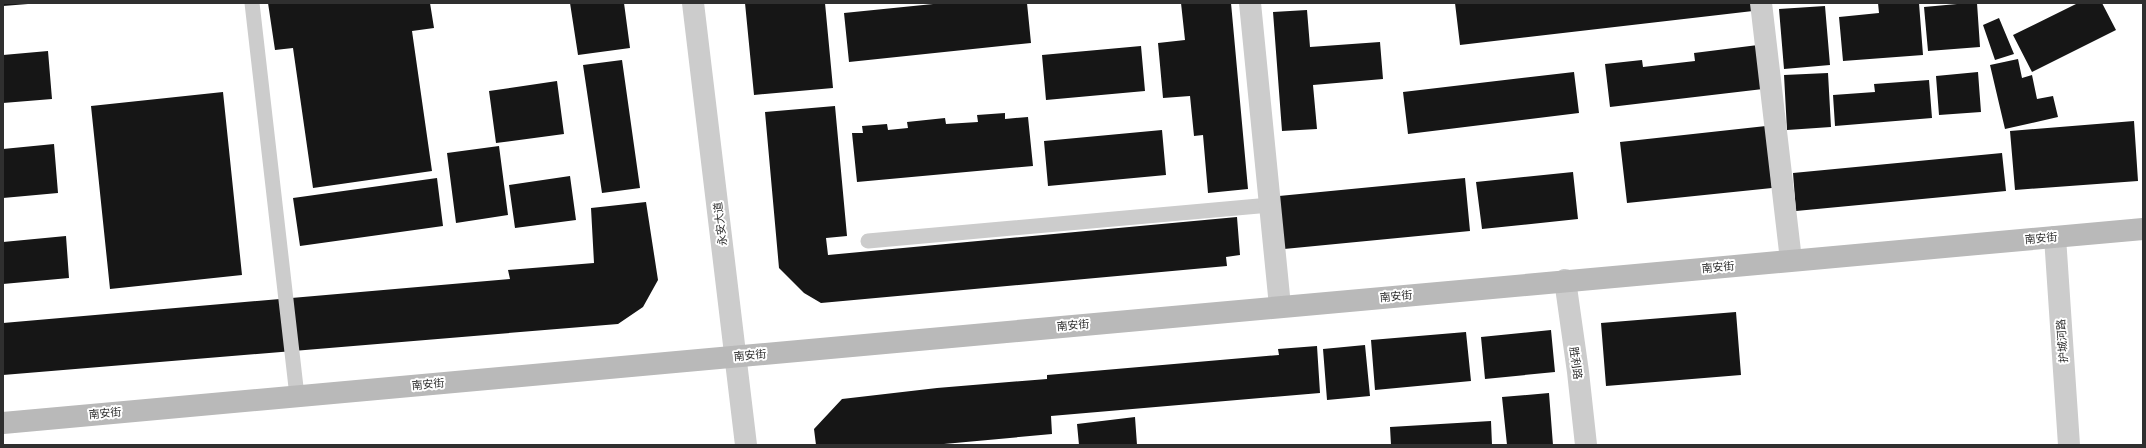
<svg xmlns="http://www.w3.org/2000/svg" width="2146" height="448" viewBox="0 0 2146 448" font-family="'Archivo Narrow','Noto Sans SC',sans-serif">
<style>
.building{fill:#161616}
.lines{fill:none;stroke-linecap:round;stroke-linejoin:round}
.service{stroke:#ccc;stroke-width:15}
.minor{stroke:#ccc;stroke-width:22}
.tertiary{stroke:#ccc;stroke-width:22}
.secondary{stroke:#b9b9b9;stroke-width:22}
.labels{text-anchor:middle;stroke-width:4;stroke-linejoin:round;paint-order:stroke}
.street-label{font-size:11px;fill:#2f2f2f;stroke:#fff}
</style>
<rect width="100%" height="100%" fill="#fff"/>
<path class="building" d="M3,3H28V4L3,6Z
M268,3H430L434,28L412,31L432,171L313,188L293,48L275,50Z
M570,3H624L630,48L578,55Z
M745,3H825L833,88L754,95Z
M943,3H1027L1031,43L849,62L844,13Z
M1181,3H1231L1248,189L1208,193L1203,135L1194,136L1190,96L1163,98L1158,43L1185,40Z
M1455,3H1752L1753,11L1460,45Z
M1878,3H1919L1923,55L1843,61L1839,17L1879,13Z
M1968,3H1977L1980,47L1928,51L1924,7Z
M2078,3H2102L2116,30L2032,72L2013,35Z
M1825,6L1830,65L1784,69L1779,9Z
M1307,10L1310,47L1380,42L1383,79L1313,85L1317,129L1282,131L1273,12Z
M1999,18L2014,54L1995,60L1983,25Z
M1758,45L1763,89L1610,107L1605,64L1642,60L1643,67L1695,61L1694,53Z
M1141,46L1145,91L1046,100L1042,55Z
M48,51L52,99L3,103V55Z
M2018,59L2022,78L2032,75L2037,99L2053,96L2058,117L2005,129L1990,65Z
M622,60L640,188L602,193L583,65Z
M1574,72L1579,113L1408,134L1403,92Z
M1978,72L1981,112L1939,115L1936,76Z
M1828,73L1831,127L1787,130L1784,75Z
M1929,80L1932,118L1835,126L1833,95L1875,92L1874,84Z
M557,81L564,134L496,143L489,91Z
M223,92L242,275L110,289L91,106Z
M835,106L847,236L826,238L828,255L1237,217L1240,255L1226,257L1227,266L821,303L804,293L779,268L765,112Z
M1005,113V119L1028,117L1033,166L857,182L852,133H863L862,126L887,124L888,130L908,128L907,122L945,118L946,124L978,122L977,115Z
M2134,121L2138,181L2015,190L2010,131Z
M1766,126L1772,188L1627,203L1620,142Z
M1162,130L1166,175L1048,186L1044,141Z
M54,144L58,193L3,198V149Z
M499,146L508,215L456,223L447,153Z
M2002,153L2006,191L1796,211L1793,173Z
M1573,172L1578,219L1482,229L1476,182Z
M570,176L576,220L515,228L509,185Z
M437,178L443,226L300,246L293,198Z
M1465,178L1470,231L1284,249L1279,196Z
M646,202L658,280L643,307L618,324L3,375V323L510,279L508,270L594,263L591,208Z
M66,236L69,278L3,284V242Z
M1736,312L1741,375L1606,386L1601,323Z
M1551,330L1555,372L1485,379L1481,337Z
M1466,332L1471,381L1375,390L1371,340Z
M1365,345L1370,396L1327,400L1323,349Z
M1317,346L1320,393L1051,416L1052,434L933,445H816L814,429L842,399L937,388L1047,379V375L1279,355L1278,349Z
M1549,393L1553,445H1507L1502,397Z
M1135,417L1137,445H1079L1077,424Z
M1491,421L1492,445H1391L1390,427Z"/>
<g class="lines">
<path class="service" d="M252,3L297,396
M868,241L1270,205"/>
<path class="minor" d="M1250,3L1280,306
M1761,3L1791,260
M2055,237L2069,445
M1565,280L1578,372L1586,445"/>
<path class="tertiary" d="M693,3L746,445"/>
<path class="secondary" d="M3,423L2143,229"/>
</g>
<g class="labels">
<g class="street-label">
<text transform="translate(720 224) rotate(-97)" y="4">永安大道</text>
<text transform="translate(2041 238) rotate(-5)" y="4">南安街</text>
<text transform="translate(1718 267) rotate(-5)" y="4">南安街</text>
<text transform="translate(1396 296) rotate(-5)" y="4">南安街</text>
<text transform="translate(1073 325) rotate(-5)" y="4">南安街</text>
<text transform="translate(2062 341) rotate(-94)" y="4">护城河路</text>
<text transform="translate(750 355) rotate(-5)" y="4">南安街</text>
<text transform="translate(1576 363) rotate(82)" y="4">胜利路</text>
<text transform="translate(428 384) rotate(-5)" y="4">南安街</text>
<text transform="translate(105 413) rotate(-5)" y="4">南安街</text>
</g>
</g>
<rect width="2146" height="448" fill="none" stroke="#2f2f2f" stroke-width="8"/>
</svg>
